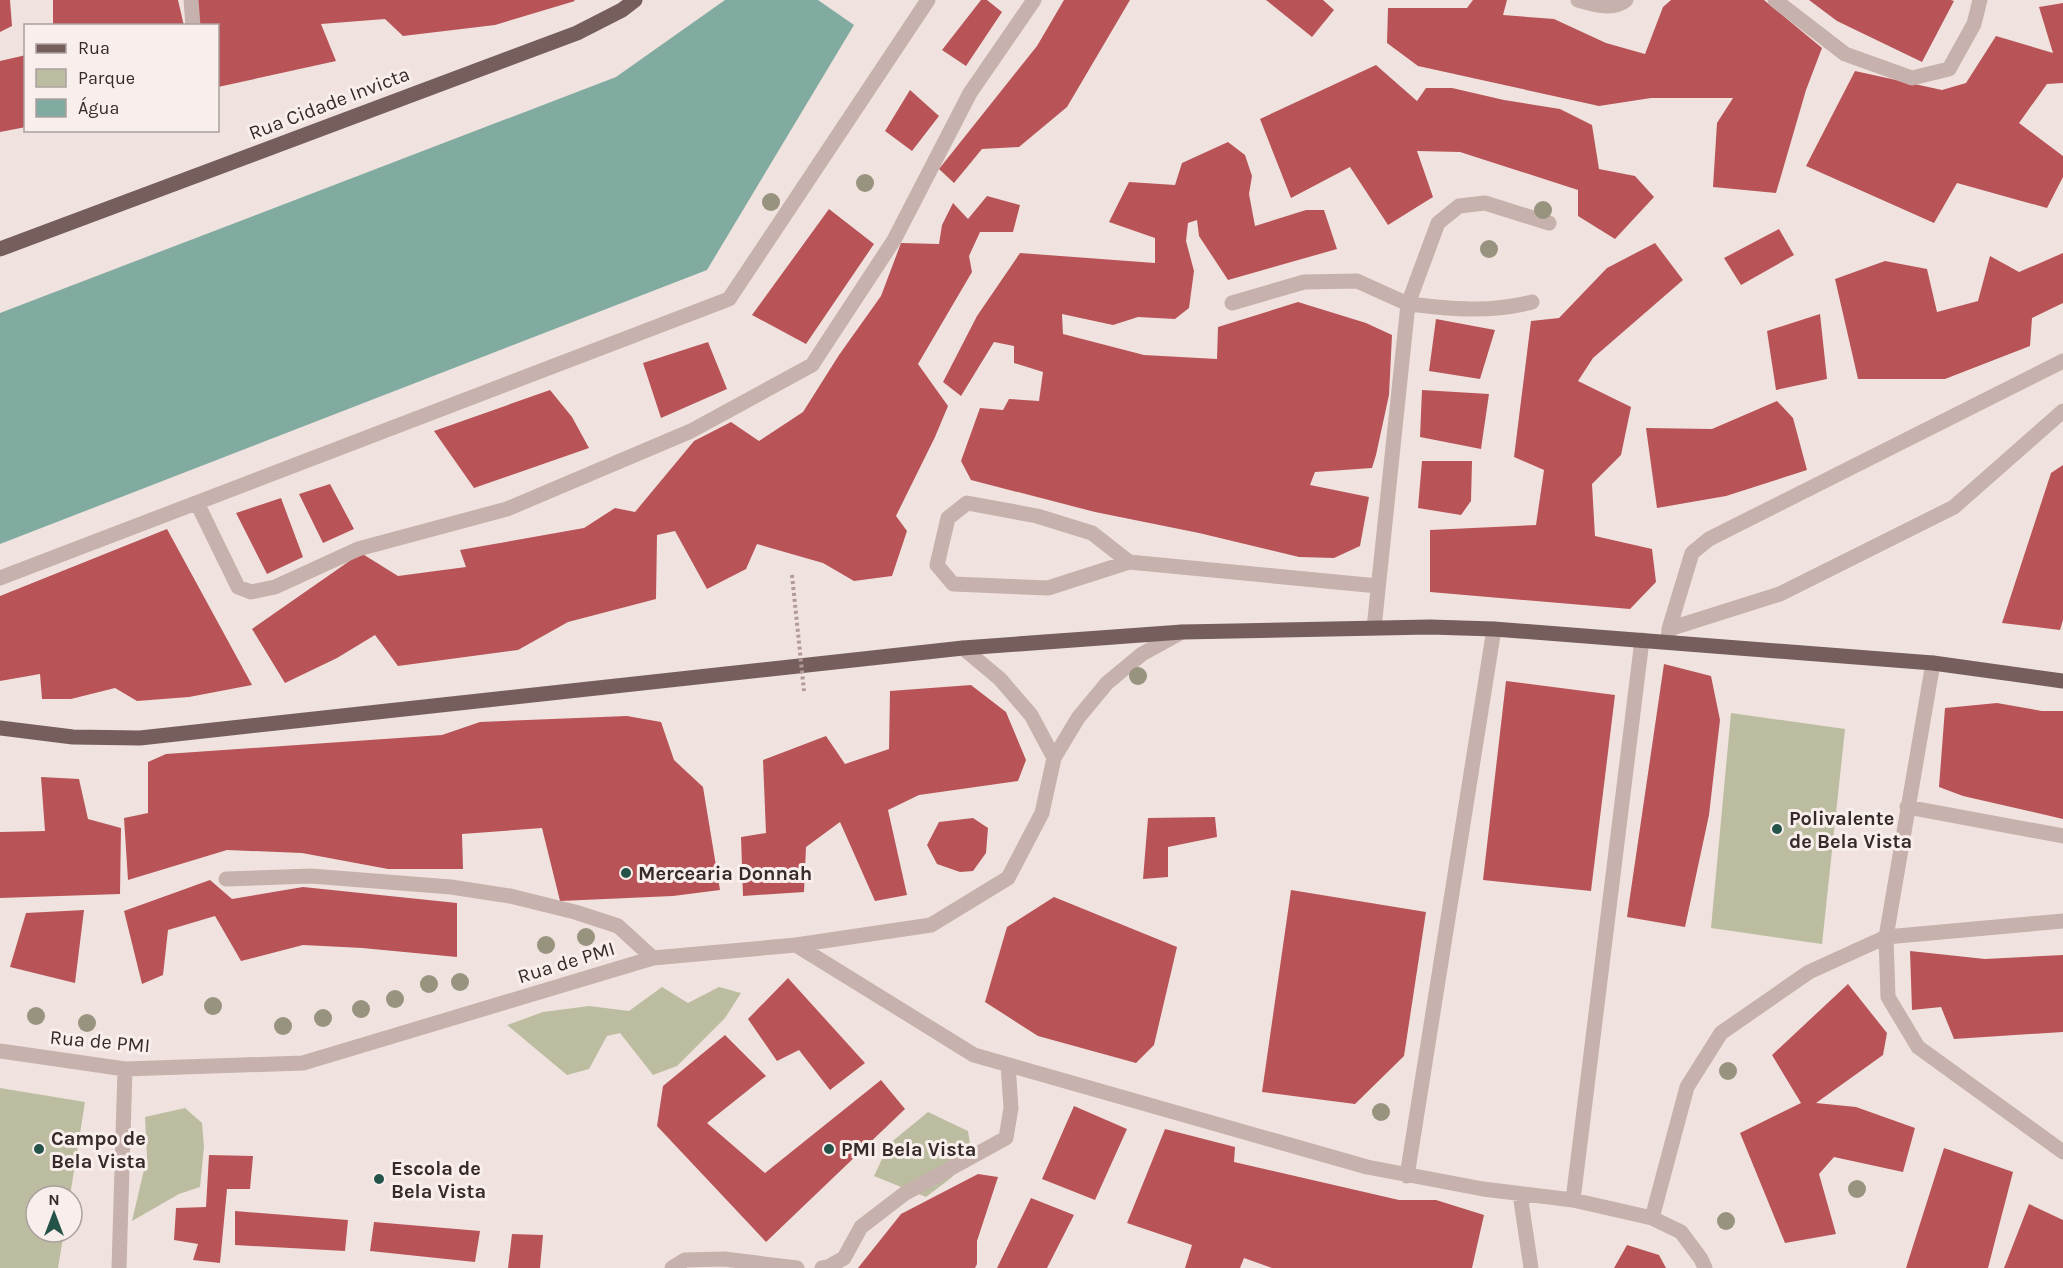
<svg xmlns="http://www.w3.org/2000/svg" width="2063" height="1268" viewBox="0 0 2063 1268" font-family="Karla,sans-serif">
<style>
.green{fill:#bcbda0}
.water{fill:#81aaa0}
.building{fill:#b85457}
.lines{fill:none;stroke-linecap:round;stroke-linejoin:round}
.minor{stroke:#c7b1ac;stroke-width:15}
.major{stroke:#765e5d;stroke-width:15}
.path-bridge{stroke:#b29a96;stroke-width:4;stroke-dasharray:3 3;stroke-linecap:butt}
.tree{fill:#97937f}
.poi-dot{fill:#245349;stroke:#f8eeeb;stroke-width:2}
.labels{text-anchor:middle;stroke-width:6;stroke-linejoin:round;paint-order:stroke}
.street-label{font-size:20px;fill:#362a2a;stroke:#f8eeeb}
.poi-label{font-size:20px;font-weight:bold;fill:#362a2a;stroke:#f8eeeb;text-anchor:start}
</style>
<rect width="100%" height="100%" fill="#f0e3df"/>
<path class="green" d="M1731,713L1845,729L1822,944L1711,928Z
M662,987L688,1003L719,987L741,993L725,1018L677,1066L653,1075L620,1033L607,1036L589,1069L567,1075L507,1025L543,1012L589,1006L629,1011Z
M0,1088L85,1102L70,1196H36V1232H64L58,1268H0Z
M185,1108L202,1123L204,1147L200,1187L179,1194L132,1221L147,1157L145,1117Z
M928,1112L968,1131L972,1156L951,1178L926,1197L874,1176L889,1144Z"/>
<path class="water" d="M725,0H818L854,25L707,270L0,544V313L616,77Z"/>
<path class="building" d="M0,0H10L12,26L0,32Z
M53,0H178L184,26H53Z
M193,0H574L575,1L495,25L403,36L385,19L321,24L336,61L218,87V26H198Z
M981,0H987L1002,12L966,66L942,50Z
M1064,0H1130L1067,107L1019,147L982,149L954,183L939,169L1037,46Z
M1266,0H1323L1334,10L1312,37Z
M1473,0H1507L1503,15L1554,19L1606,43L1645,54L1663,7L1671,0H1764L1822,48L1806,90L1776,193L1713,187L1717,123L1733,98H1651L1599,106L1418,66L1387,43L1388,8H1467Z
M1809,0H1951L1954,1L1922,62L1837,21Z
M2063,3V83L2047,84L2019,123L2063,156V177L2047,208L1957,183L1934,223L1806,166L1855,71L1942,90L1966,83L1996,36L2053,53L2039,7Z
M26,55V127L0,132V61Z
M1376,65L1417,101L1426,88H1452L1504,100L1560,109L1592,125L1599,169L1635,176L1654,197L1615,239L1578,216V190L1460,152L1417,151L1433,197L1388,225L1350,167L1291,198L1260,119Z
M910,90L939,116L912,151L885,131Z
M1228,142L1245,155L1252,176L1249,194L1255,226L1306,210H1324L1337,249L1228,280L1199,236L1197,220L1188,223L1186,241L1194,271L1189,308L1175,319L1138,317L1113,325L1062,314L1063,334L1144,355L1217,359L1218,327L1298,302L1366,323L1392,335L1389,395L1376,455L1372,468L1315,472L1310,485L1369,497L1360,546L1334,558L1299,557L1199,533L1095,512L971,480L961,461L980,408L1003,410L1009,399L1039,401L1043,372L1014,363V346L994,342L961,396L943,382L977,316L1020,253L1155,263V238L1109,222L1129,182L1175,185L1182,163Z
M987,196L1020,205L1013,232H980L969,256L972,272L918,364L948,406L935,437L896,516L907,531L892,576L854,581L823,563L757,544L746,569L707,589L675,531L657,535L656,599L568,622L518,650L398,666L375,635L337,658L285,683L252,629L361,553L398,576L466,567L460,550L584,528L615,508L635,512L694,441L731,422L759,441L803,412L839,355L881,296L901,243L939,244L942,225L953,203L968,219Z
M829,209L874,244L806,344L752,315Z
M1779,229L1794,255L1741,285L1724,258Z
M1655,243L1683,280L1593,358L1578,381L1631,407L1621,455L1592,484L1595,536L1652,549L1656,582L1630,609L1430,592V530L1536,525L1544,470L1514,457L1531,321L1559,318L1607,268Z
M2063,253V303L2032,318L2030,346L1945,379H1858L1835,279L1885,261L1927,269L1937,312L1978,301L1990,256L2019,272Z
M1820,314L1827,379L1776,390L1767,331Z
M1436,319L1495,330L1480,379L1429,371Z
M708,342L727,389L661,418L643,363Z
M550,390L572,417L589,448L474,488L434,431Z
M1422,390L1489,394L1481,449L1420,437Z
M1777,401L1793,418L1807,470L1726,496L1657,508L1646,428L1712,429Z
M1422,461H1472L1471,501L1461,515L1418,508Z
M2063,465V620L2060,630L2002,623L2051,473Z
M330,484L354,529L323,543L299,494Z
M281,498L303,557L267,574L236,513Z
M167,529L252,685L189,697L137,701L115,688L71,699H42L40,674L0,681V596Z
M1664,664L1711,676L1720,720L1709,815L1685,927L1627,917Z
M1506,681L1615,695L1591,891L1483,880Z
M971,685L1006,712L1026,760L1018,781L919,795L888,810L907,895L875,901L840,822L806,847L804,892L743,896L741,837L766,833L763,760L826,736L845,764L889,749L890,691Z
M1997,703L2042,711H2063V819L1963,796L1939,787L1945,708Z
M627,716L661,722L674,760L703,787L720,890L673,896L560,901L542,828L462,834L463,869H388L302,853L227,850L128,880L124,818L148,813V762L166,754L442,735L480,722Z
M41,777L79,779L88,819L121,828L120,894L0,898V832L45,831Z
M1215,817L1217,837L1168,847V877L1143,879L1148,818Z
M973,818L988,828L986,853L973,871L960,872L937,864L927,845L939,822Z
M210,880L232,899L303,887L457,903V957L362,948L303,945L241,961L215,916L168,930L163,975L142,984L124,911Z
M1291,890L1426,912L1404,1056L1355,1104L1262,1092Z
M1054,897L1177,947L1154,1045L1136,1063L1038,1036L985,1002L1007,927Z
M84,910L75,983L10,967L26,913Z
M1910,951L1985,959L2063,955V1032L1954,1039L1941,1007L1912,1010Z
M788,978L865,1063L830,1090L799,1050L777,1061L748,1019Z
M1848,984L1887,1033L1883,1055L1816,1103L1856,1107L1915,1128L1903,1172L1834,1157L1819,1174L1836,1234L1785,1243L1740,1133L1801,1103L1772,1055Z
M725,1035L766,1076L707,1123L765,1173L881,1080L905,1109L766,1242L657,1126L663,1086Z
M1074,1106L1127,1129L1095,1200L1042,1179Z
M1165,1129L1235,1147L1234,1162L1399,1200H1436L1484,1215L1472,1268H1272L1244,1258L1240,1268H1185L1192,1245L1127,1223Z
M1944,1148L2013,1172L1988,1268H1906Z
M209,1155L253,1156L250,1189H227L220,1263L193,1260L198,1244L174,1240L176,1208L206,1207Z
M978,1174L998,1177L977,1241V1264L975,1268H858L901,1214Z
M1031,1198L1074,1215L1047,1268H997Z
M2029,1204L2063,1220V1268H2004Z
M235,1211L348,1220L345,1251L235,1245Z
M374,1222L480,1231L475,1262L370,1251Z
M512,1234L543,1235L540,1268H508Z
M1627,1245L1659,1255L1666,1268H1614Z"/>
<g class="lines">
<path class="minor" d="M191,0L193,26
M1578,0C1592,4 1613,11 1626,0
M1775,0L1845,54L1912,78L1949,69L1974,24L1980,0
M1532,302C1490,313 1451,309 1408,304L1438,223L1459,206L1485,203L1549,223
M1232,303L1304,282L1357,281L1408,304L1374,628
M197,503L238,587L251,592L275,587L358,549L507,509L691,431L812,365L894,240L970,93L1034,0
M1129,562L1092,533L1037,516L967,503L948,518L937,565L953,584L1048,588L1129,562L1378,586
M0,578L729,299L928,0
M1669,629L1780,594L1954,507L2063,411
M1668,642L1669,629L1692,553L1709,539L2063,361
M963,648L1000,679L1031,715L1054,758
M1933,663L1886,937L1888,997L1918,1047L2063,1152
M1907,807L2063,836
M226,879L311,876L451,887L510,896L575,912L618,926L653,958
M796,945L974,1055L1367,1167L1483,1189L1573,1200L1652,1218L1681,1232L1701,1259L1705,1268
M0,1051L125,1069L303,1063L653,958L796,945L931,925L1008,878L1042,813L1054,758L1078,718L1107,683L1142,654L1182,632
M1407,1176L1494,629
M1520,1194L1531,1268
M1573,1200L1642,640
M1652,1218L1687,1087L1721,1033L1809,972L1886,937L2063,921
M119,1268L125,1069
M672,1268L685,1260L724,1259L797,1268
M822,1268L828,1267L844,1258L861,1227L904,1194L1006,1138L1011,1108L1008,1065"/>
<path class="major" d="M0,249L577,33L622,10L635,0
M0,728L73,737L140,738L963,648L1182,632L1430,627L1494,629L1933,663L2063,681"/>
<path class="path-bridge" d="M792,575L804,691"/>
</g>
<g class="tree">
<circle cx="865" cy="183" r="9"/>
<circle cx="771" cy="202" r="9"/>
<circle cx="1543" cy="210" r="9"/>
<circle cx="1489" cy="249" r="9"/>
<circle cx="1138" cy="676" r="9"/>
<circle cx="586" cy="937" r="9"/>
<circle cx="546" cy="945" r="9"/>
<circle cx="460" cy="982" r="9"/>
<circle cx="429" cy="984" r="9"/>
<circle cx="395" cy="999" r="9"/>
<circle cx="213" cy="1006" r="9"/>
<circle cx="361" cy="1009" r="9"/>
<circle cx="36" cy="1016" r="9"/>
<circle cx="323" cy="1018" r="9"/>
<circle cx="87" cy="1023" r="9"/>
<circle cx="283" cy="1026" r="9"/>
<circle cx="1728" cy="1071" r="9"/>
<circle cx="1381" cy="1112" r="9"/>
<circle cx="1857" cy="1189" r="9"/>
<circle cx="1726" cy="1221" r="9"/>
</g>
<g class="poi-dot">
<circle cx="1777" cy="829" r="6"/>
<circle cx="626" cy="873" r="6"/>
<circle cx="39" cy="1149" r="6"/>
<circle cx="829" cy="1149" r="6"/>
<circle cx="379" cy="1179" r="6"/>
</g>
<g class="labels">
<g class="street-label">
<text transform="translate(329 103) rotate(-21)" y="7">Rua Cidade Invicta</text>
<text transform="translate(566 962) rotate(-17)" y="7">Rua de PMI</text>
<text transform="translate(100 1041) rotate(5)" y="7">Rua de PMI</text>
</g>
<g class="poi-label">
<text x="1789" y="825">Polivalente<tspan x="1789" dy="23">de Bela Vista</tspan></text>
<text x="638" y="880">Mercearia Donnah</text>
<text x="51" y="1145">Campo de<tspan x="51" dy="23">Bela Vista</tspan></text>
<text x="841" y="1156">PMI Bela Vista</text>
<text x="391" y="1175">Escola de<tspan x="391" dy="23">Bela Vista</tspan></text>
</g>
</g>
<rect x="24" y="24" width="195" height="108" fill="#f8eeeb" stroke="#aaa09e" stroke-width="1.5"/>
<rect x="36" y="44" width="30" height="9" fill="#765e5d" stroke="#aaa09e" stroke-width="1.5"/>
<text x="78" y="54" font-size="18" fill="#362a2a">Rua</text>
<rect x="36" y="69" width="30" height="18" fill="#bcbda0" stroke="#aaa09e" stroke-width="1.5"/>
<text x="78" y="84" font-size="18" fill="#362a2a">Parque</text>
<rect x="36" y="99" width="30" height="18" fill="#81aaa0" stroke="#aaa09e" stroke-width="1.5"/>
<text x="78" y="114" font-size="18" fill="#362a2a">Água</text>
<g transform="translate(54 1214)"><circle r="28" fill="#f8eeeb" stroke="#aaa09e" stroke-width="1.5"/>
<path d="M0-4.5L10 22L0 15L-10 22Z" fill="#245349"/>
<text y="-9" font-size="16" font-weight="bold" text-anchor="middle" fill="#362a2a">N</text>
</g>
</svg>
